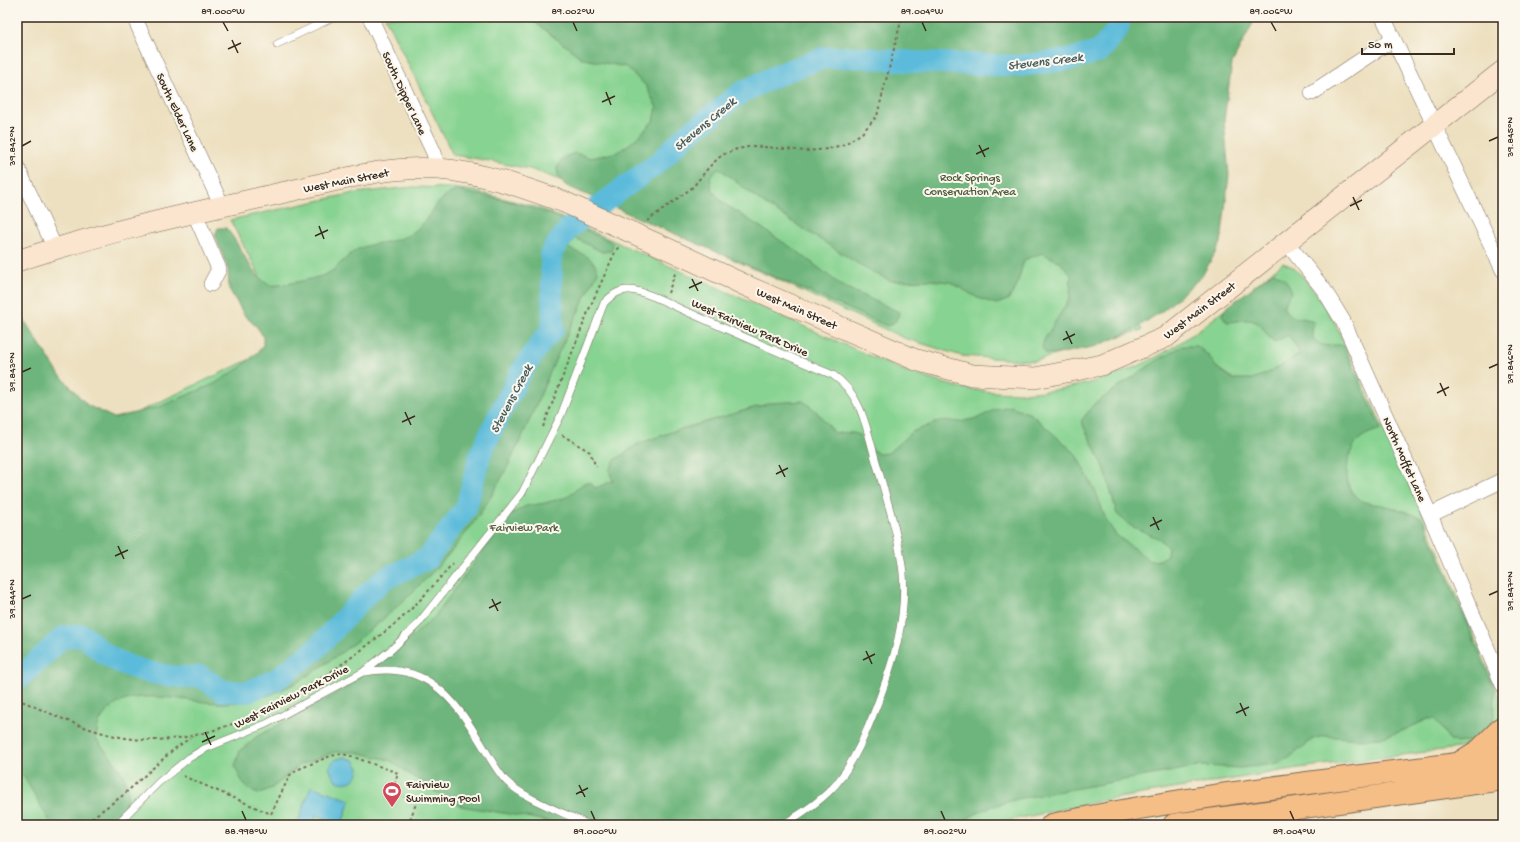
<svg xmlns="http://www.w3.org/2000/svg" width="1520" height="842" viewBox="0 0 1520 842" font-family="'Gochi Hand',sans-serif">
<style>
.green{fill:#87d391;stroke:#617e58}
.forest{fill:#6db57b;stroke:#54704c}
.water{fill:#5cbbda;stroke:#4c727c}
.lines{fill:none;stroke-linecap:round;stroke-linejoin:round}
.river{stroke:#5cbbda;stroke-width:22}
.lane-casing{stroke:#796a57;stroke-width:8}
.street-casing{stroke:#796a57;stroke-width:16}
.secondary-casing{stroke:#796a57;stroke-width:22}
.primary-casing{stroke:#796a57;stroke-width:24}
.path{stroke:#796a57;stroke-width:2;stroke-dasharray:3 3;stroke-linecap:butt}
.lane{stroke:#fff;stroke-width:7}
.street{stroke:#fff;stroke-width:15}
.secondary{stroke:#fbe5cf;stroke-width:21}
.primary{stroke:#f6be87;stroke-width:22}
.secondary-bridge-casing{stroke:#796a57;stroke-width:22;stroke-linecap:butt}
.secondary-bridge{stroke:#fbe5cf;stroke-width:21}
.ticks{fill:none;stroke:#3b2a1e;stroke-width:1.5}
.labels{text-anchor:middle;stroke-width:4;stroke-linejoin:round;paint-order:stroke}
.street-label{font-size:12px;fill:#3b2a1e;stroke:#fbf7ec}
.park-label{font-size:12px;fill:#525d40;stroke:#fbf7ec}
.poi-label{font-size:12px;fill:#3b2a1e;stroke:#fbf7ec;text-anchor:start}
.water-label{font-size:13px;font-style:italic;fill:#475d60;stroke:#fbf7ec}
.neatline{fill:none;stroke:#3b2a1e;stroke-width:1.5}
.ticks-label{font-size:10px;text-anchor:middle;fill:#3b2a1e}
</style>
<rect width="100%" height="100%" fill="#fbf7ec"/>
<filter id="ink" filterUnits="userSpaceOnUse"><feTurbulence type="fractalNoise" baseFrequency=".025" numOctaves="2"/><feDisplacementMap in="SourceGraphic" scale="8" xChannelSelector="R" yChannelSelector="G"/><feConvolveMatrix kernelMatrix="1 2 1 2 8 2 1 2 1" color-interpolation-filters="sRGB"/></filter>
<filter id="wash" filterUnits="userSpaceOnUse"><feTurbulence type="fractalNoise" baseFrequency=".012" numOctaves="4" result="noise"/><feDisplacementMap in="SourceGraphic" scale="16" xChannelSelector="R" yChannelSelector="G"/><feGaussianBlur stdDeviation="0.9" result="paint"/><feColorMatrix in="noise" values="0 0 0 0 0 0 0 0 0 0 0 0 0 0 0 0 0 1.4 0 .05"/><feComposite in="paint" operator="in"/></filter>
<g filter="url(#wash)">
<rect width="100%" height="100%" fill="#ede0c0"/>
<path class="green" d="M385,17H1175L1120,290L1142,330L1035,361L962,356L904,338L685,237L592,192L530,169L479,159L453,155Z
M413,187L452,188L474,191L540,208L897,368C921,376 944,385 969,389C1032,400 1104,386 1160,355C1204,330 1243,294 1283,263L1293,267L1301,275L1316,293L1335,323L1420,508L1500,697C1500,705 1502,717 1497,724C1488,737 1472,744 1458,748L1299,768L1106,800L988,825H17V469L293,339L230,220L354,193Z"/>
<path class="forest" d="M528,17H1256L1232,63L1224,120L1229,175L1221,243L1202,276L1165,309L1135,329L1097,346L1057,354H1046L1042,348L1044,340L1070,298L1071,275L1060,262L1042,253L1024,260L1016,288L1008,300L996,304L978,298L950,282L930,280L891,281L868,270L763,203L719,168L710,177L712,190L722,202L798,252L842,286L899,312C897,320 895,324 887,326C780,278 671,234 565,185L558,175L557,168L564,157L575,153L591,158L618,152L636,139L654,120L657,108L646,86L626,67L583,59Z
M458,191L510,201L550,214L609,241L613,244L611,251L602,252L575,238L568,248C582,255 593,255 598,272C583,302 568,332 554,363C531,416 510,471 477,518C438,575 366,639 307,676C283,692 255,702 226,703C189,705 123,679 100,721C97,726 97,734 96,739C109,756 137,782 125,805C121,813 115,819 110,825H52L24,777L17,775V309L59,374L87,405L114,418L159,407L214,384L241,367L258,352L263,345V336L257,327L245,316L229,289L228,269L215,235L218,228H226C240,243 252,278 270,285C277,287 319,278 327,274C340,267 348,252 363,247C381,241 399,243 415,231C431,219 437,194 458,191Z
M1273,272C1283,276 1289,282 1292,292L1283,306C1292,325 1303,313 1314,323L1312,330L1313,339C1328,351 1329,342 1343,346L1381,429C1362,435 1355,439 1349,458C1344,476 1347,498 1368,503C1374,505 1380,504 1386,506C1399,509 1410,513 1422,518L1495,691L1494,715L1491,726L1482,735L1469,741L1457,743L1449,739L1438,723L1434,719H1428L1402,731L1380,738L1361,739L1325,736L1313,739L1289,758L1276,764L1239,768L1202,766L1017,799L984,809L957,825H561L532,818L461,806L445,798L389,760L356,752H334L300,765L272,788L258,794C244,789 241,780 235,766L240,751L256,737L329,698L398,650L435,616L509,515L526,506L545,503L567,497L584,483L590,482L595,488L613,481L609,470L615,460L638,444L671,432L770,403L803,401L816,411L835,433C866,431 857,436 878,454L888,453L912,432L943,420L959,422L978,418L996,409L1011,406L1031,414L1075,453L1096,492L1106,520L1116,535L1151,561L1160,560L1167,555L1168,548L1160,539L1131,526L1117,514L1104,467L1081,421L1094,404L1150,365L1182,346H1197L1209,356L1216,367L1233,379H1252L1268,373L1300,354L1289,335L1274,342C1268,337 1266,333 1262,327C1251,315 1241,322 1227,322L1222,315L1225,309Z"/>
<path class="water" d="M344,757L354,760L359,768C358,781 345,787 334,779L329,768L334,760Z
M311,786L350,800L342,824L316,815L314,824L315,825H297Z"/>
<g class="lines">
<path class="river" d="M17,680L63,637L83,635C92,642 100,652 110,657C133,671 174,680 200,676L223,691L248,692L277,679L315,650L364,597L384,579L427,559L466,508L480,455L497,419L521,372L543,340L553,329L551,253L569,228L660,161L684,137L742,92L782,73L823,58L858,57L914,62L1019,66L1071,59L1099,52L1117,30L1121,17"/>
</g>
</g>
<g filter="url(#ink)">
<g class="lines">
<defs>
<path id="lane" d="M277,44L334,17
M365,672C425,661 453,696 481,743C489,756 496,770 506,781C524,799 565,813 589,825
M116,825L159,782L189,758L204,749L266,724L363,672L392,649L417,625L522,493L561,415L604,303C611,296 619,289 630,290C647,291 673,306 690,313C737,334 785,355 833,375C863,395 867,432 877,465C887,500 899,537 903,573C907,620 893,663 877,705C866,733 855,760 837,783C823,800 801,814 782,825"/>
<path id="street" d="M134,17L222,206
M370,17L434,153L438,169
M1383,17L1503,270
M1312,93L1393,39
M17,167L55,248
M194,212L219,269L211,284
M1287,243L1324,290L1343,321L1430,515L1503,685
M1430,515L1503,480"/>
<path id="secondary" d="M666,248L749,287L916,360L972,375L1035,378L1102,365L1166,337L1503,71
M17,261C103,232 192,213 281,193C333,182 384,165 439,169C483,173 523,187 564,202"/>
<path id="primary" d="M1461,762L1480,750L1503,727
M1052,825C1201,793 1352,778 1503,758
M1174,825L1503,779"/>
</defs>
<use href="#lane" class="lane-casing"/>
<use href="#street" class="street-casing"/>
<use href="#secondary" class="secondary-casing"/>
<use href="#primary" class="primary-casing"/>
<path class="path" d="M647,221L693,187L709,167L722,155L737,149L754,146L806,151L828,149L845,144L862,133L877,116L902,17
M668,293L676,271
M543,427L590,307L616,250L620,246
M562,435L590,452L596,467
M17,699C59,717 106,741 153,740C231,739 313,688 373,641C384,632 396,624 406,614C423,598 438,580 453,563
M183,776L271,814L290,775L299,769L328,757L339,754L348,755L398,773L392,792L417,801L408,825
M82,825L122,796L173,750L190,738"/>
<use href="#lane" class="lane"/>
<use href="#street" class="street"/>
<use href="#secondary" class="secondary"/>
<use href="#primary" class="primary"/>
<defs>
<path id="secondary-bridge" d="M564,202L666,248"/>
</defs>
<use href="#secondary-bridge" class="secondary-bridge-casing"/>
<use href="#secondary-bridge" class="secondary-bridge"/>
</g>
</g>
<path class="ticks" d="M223,22L228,31M573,22L577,31M922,22L926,31M1271,22L1276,31M232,40L238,53M228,49L241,43M606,92L611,105M602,102L615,96M1489,141L1498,137M979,145L985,157M22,146L31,141M976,154L989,148M1353,197L1359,210M1350,206L1362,200M319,226L324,239M315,236L328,230M692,279L698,291M689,288L702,282M1066,331L1072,344M1063,340L1075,334M1489,368L1498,364M22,372L31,368M1440,383L1446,396M1437,393L1449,387M405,412L411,425M402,422L415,416M779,465L785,477M776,474L788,468M1153,517L1159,530M1150,526L1162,520M118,546L124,559M115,556L128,550M1489,595L1498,591M22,599L31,595M492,599L498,611M489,608L501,602M866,651L872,664M863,660L875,654M1240,703L1246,716M1236,713L1249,707M205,732L211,745M202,742L215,736M579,785L585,797M576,794L588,788M242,811L246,820M591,811L595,820M941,811L945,820M1290,811L1294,820"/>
<defs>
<symbol id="stadium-pin" viewBox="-11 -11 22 30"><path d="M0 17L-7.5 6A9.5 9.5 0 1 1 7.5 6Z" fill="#d1495b" stroke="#fbf7ec"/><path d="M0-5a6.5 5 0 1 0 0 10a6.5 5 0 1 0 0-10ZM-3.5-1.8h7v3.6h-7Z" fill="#fff"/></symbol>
</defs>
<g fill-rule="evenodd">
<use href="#stadium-pin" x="381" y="780" width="22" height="30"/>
</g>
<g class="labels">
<g class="street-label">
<text transform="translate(405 93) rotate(65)" y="4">South Dipper Lane</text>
<text transform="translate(178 112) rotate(65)" y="4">South Elder Lane</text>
<text transform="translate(346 180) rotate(-11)" y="4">West Main Street</text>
<text transform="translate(797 308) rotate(24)" y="4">West Main Street</text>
<text transform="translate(1199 310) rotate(-37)" y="4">West Main Street</text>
<text transform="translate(750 327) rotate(24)" y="4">West Fairview Park Drive</text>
<text transform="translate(1405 459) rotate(66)" y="4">North Moffet Lane</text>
<text transform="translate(291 696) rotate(-27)" y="4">West Fairview Park Drive</text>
</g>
<g class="park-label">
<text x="970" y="181">Rock Springs<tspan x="970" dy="14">Conservation Area</tspan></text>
<text x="524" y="531">Fairview Park</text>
</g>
<g class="poi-label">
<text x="406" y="788">Fairview<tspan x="406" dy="14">Swimming Pool</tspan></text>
</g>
<g class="water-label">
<text transform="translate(1045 60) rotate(-7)" y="5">Stevens Creek</text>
<text transform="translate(704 123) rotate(-40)" y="5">Stevens Creek</text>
<text transform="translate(510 398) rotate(-62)" y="5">Stevens Creek</text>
</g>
</g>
<rect width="1520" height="842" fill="none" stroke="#fbf7ec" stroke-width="44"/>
<path d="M1362 48v6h92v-6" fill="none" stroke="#3b2a1e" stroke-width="2"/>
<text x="1368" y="48" font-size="12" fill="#3b2a1e" stroke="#fbf7ec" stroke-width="3" paint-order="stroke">50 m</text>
<rect x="22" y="22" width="1476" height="798" class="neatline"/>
<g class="ticks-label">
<text x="223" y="14">89.000°W</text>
<text x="573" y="14">89.002°W</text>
<text x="922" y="14">89.004°W</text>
<text x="1271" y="14">89.006°W</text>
<text transform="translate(1509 137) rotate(-90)" y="4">39.845°N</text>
<text transform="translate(11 146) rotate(-90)" y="4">39.842°N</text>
<text transform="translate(1509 364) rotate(-90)" y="4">39.846°N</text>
<text transform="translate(11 372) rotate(-90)" y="4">39.843°N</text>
<text transform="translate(1509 591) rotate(-90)" y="4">39.847°N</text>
<text transform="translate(11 599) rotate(-90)" y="4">39.844°N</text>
<text x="246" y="834">88.998°W</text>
<text x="595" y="834">89.000°W</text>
<text x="945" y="834">89.002°W</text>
<text x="1294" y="834">89.004°W</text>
</g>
</svg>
